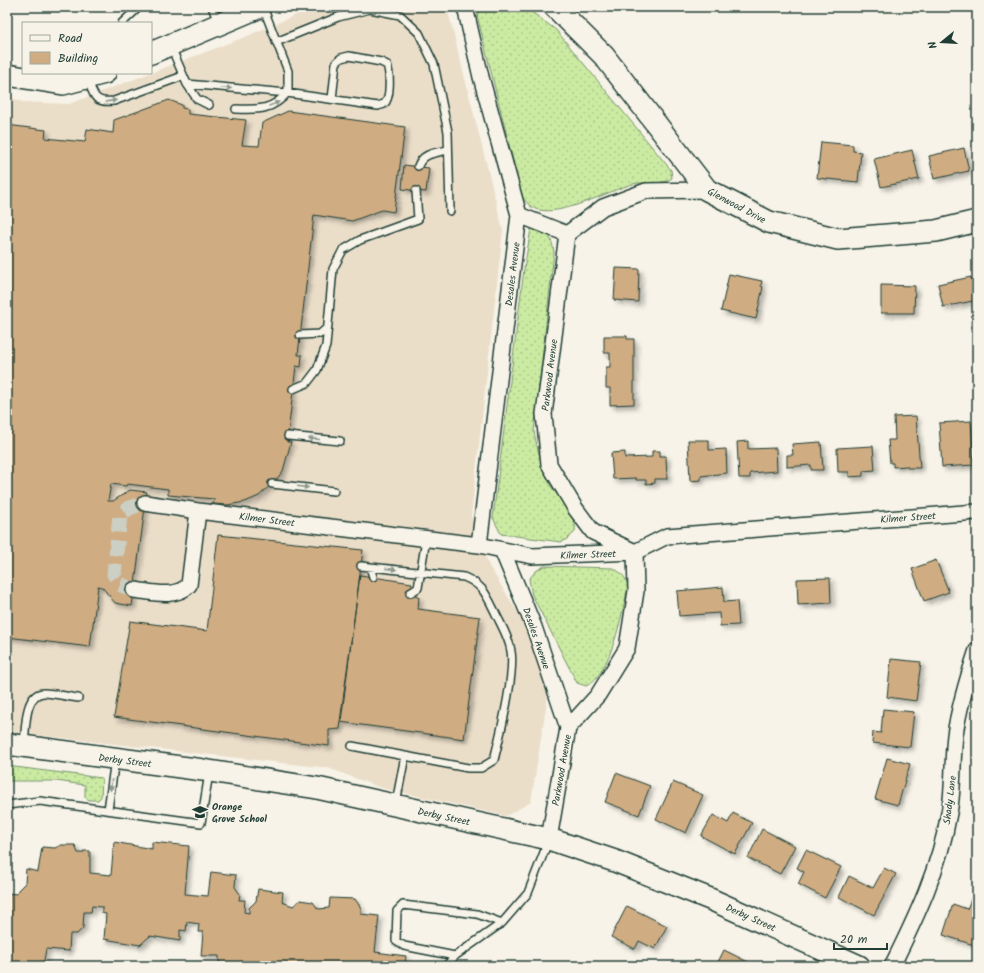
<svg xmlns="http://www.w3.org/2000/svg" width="984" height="973" viewBox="0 0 984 973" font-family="Kalam,sans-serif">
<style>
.built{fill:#ebdec9}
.grass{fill:url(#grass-dots);stroke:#75946b}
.building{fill:#cfac82;stroke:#1f3d34;filter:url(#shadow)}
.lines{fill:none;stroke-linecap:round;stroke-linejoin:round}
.street-tunnel{stroke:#cccfc4;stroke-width:15;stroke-dasharray:15 8;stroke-linecap:butt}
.lane-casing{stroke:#1f3d34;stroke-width:10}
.street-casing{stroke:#1f3d34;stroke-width:18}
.secondary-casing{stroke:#1f3d34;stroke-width:24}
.lane{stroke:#f7f3e8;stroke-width:7}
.street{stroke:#f7f3e8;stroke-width:15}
.secondary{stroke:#f7f3e8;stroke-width:21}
.oneway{fill:#8b988e}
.labels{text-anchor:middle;stroke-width:4;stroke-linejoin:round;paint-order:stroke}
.street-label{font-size:10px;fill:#1f3d34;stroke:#f7f3e8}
.poi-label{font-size:10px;font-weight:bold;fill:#1f3d34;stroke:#f7f3e8;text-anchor:start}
</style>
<defs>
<pattern id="grass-dots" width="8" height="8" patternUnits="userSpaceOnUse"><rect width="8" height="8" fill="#cbeaa2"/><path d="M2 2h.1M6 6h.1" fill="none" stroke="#aeca8c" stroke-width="1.8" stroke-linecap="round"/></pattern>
<filter id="shadow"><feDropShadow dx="3.5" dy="3.5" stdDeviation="2" flood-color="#0004"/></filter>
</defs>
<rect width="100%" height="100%" fill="#f7f3e8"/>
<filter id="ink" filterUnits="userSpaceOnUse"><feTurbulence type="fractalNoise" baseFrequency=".025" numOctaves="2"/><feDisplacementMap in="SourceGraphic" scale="8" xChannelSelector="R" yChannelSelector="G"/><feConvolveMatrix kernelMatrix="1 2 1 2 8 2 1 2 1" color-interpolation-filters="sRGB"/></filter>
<g filter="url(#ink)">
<path class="built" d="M7,7H13L7,58Z
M314,7H447L503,230L471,516L489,566L522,619L549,688L531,802L506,816L381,788L328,768L7,732V96L23,102L69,104L245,37Z"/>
<path class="grass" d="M480,7H525L556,30L671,170L672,178C663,186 644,181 633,184C609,190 552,223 530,206C527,203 525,200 522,197L477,15Z
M539,227C550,233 552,240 554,252L534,431C537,450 542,466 550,484C558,500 578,512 575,532L567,539L561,542L501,534L493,518L524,269L531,229Z
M544,566L613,568C622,573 626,577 628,587C622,613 611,675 586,686L577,683L532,595L529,579L536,571Z
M7,766L102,778L101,797L98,800H89L85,797V785L56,781H7Z"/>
<path class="building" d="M169,100L182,105V108L188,109V114L246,120L242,145L259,146L262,123L288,111L405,127L394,212L382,210L352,221L314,215L298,355H302L301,367L296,366L287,442H291L283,471L276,480L259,496L245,502L227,505L213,504L214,499L168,495V489L127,484L126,486L111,484L108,501H113L130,490L147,492L132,606L115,603L102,587L98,586L90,647L7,637V125L46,130L45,138L85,142L87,129L113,133L114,120Z
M821,142L853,145V151L861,152L858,182L817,178Z
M964,148L969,171L934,179L929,156Z
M912,150L919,179L881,187L874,159Z
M404,165L429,168L426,192L402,189Z
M616,268L639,269L638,302L614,300Z
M729,274L762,281L761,286L763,287L756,319L721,311Z
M971,277V279L977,277V303L974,304L973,301L943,307L938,284Z
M881,285L915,286L914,313H881Z
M604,336H627V339H634V404L610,405V388H606V367H610V353H604Z
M916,416L920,468H907V466L893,467V463H890L888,440H895L894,417Z
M971,421L974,465L942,467L939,423Z
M688,440H709V450L726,449L727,473L701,476V480L690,481Z
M748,441V449L776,448L777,471L750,473V478H739L737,442Z
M821,442L823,470H811V465L787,467V455H793L792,444Z
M873,446L875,470L863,471V476L849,477V472H838L837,448Z
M652,451H660V456H666L667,479H655V483L646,484V480H636V478L613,479L611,453L625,452V458L652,457Z
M218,535L363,550L340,729L329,730V746L114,717L130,621L207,631Z
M936,560L949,592L924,601L912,569Z
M360,575L412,583L410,596L419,597L418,609L480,617L464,739L340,722Z
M830,578L831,603L798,605L797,579Z
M723,587L724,602L737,601L739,625L720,626L719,613L679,616L677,591Z
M891,659L921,662L916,701L887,697Z
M883,709L914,712L910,747L872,743L873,732L881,733Z
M887,758L910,764L898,805L875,799Z
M616,773L650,786L639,815L605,802Z
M673,782L703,795L686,833L656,819Z
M733,813L752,823L735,854L701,836L713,815L728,823Z
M762,829L795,846L780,874L748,858Z
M114,842L152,849V842L189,846L185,894L208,896L211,872L236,875L235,887L240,894L239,900H245L244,912L249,913V908L256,901L258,889L283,892L282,902L293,906L300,900L313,902L318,909L329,908L330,898L355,899L361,908V914L379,916L375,952L406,956L405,966H221L219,963V956H201L203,932H198L199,924L187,922L186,931L180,930V941L150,936L140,945L104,939L106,914L102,913V907L92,906L91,912H84L83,928L77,934H70L69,951L46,949L43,966H7V893L17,894L18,890L25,883L26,869L38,872L42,847L55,848L61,845H75L78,853H83V851H90V873L111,875Z
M806,850L841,867L825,898L798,884L804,872L797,868Z
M884,868L896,874L874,915L839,897L849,876L873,888Z
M972,897L977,899V946L943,935L953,904L967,909Z
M627,906L667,926L655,949L639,941L635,949L611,937Z
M724,950L756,966H716Z"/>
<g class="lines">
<path class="street-tunnel" d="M134,590L119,584L114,574L120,515L129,508L145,503"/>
<defs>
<path id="lane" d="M212,7L218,22
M122,23L139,7
M276,42L338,17L370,9L400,15L419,33L434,64L448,132L450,211
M171,47L187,84L197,99L209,105
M88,80C94,97 95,103 114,101L183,76
M187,84L287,93L378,106C380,105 382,105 384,104C391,99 390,73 387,65L381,62L349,56L341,58L336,63L332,99
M236,109C259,110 273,110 288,92V71L263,7
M418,166C423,153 435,153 448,150
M300,335L320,334L327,328
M293,389L307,383L317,370L326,346L333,269L343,250L360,240L418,219L416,191
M288,436L340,441
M272,484L334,491
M370,567L373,577
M410,593L418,588L426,539
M24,744C26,729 24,693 44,693C55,693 67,697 78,698
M352,746L468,768H481L494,760C500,736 515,674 511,651C509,637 501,625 495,612C486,594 483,585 464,577L361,566
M396,803L405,756
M7,805L40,801L201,823L209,773
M108,810L115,759
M455,956L404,946L396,941L397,911L403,905L477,914L502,923
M446,966L455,956L502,923L528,893L548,842"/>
<path id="street" d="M465,7L481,77L519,215L479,545
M519,215L567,234
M567,234L603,207L646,191L707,190
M198,511L479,545L532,556L635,552L667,536L977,512
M502,550L534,627L568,728
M134,590C152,592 175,599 189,585L198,511L145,503
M549,839L568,728L598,695L627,648L636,591L635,552L593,532L575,508L549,464L544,414L567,234
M892,966C916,918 940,867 949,813C954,788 952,761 955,735C959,706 968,677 977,650"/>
<path id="secondary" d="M555,7L604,56L707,190L769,222L838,239L936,231L977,221
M151,53L260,7
M7,75L63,84L105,73
M7,744L203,770L317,788L549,839L615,861L710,899L859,966"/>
</defs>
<use href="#lane" class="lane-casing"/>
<use href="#street" class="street-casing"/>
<use href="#secondary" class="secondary-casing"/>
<use href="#lane" class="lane"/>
<use href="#street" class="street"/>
<use href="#secondary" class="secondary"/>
</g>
<defs><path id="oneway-solid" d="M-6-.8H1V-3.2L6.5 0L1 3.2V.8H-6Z"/></defs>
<g class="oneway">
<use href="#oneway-solid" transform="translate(226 88) rotate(5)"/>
<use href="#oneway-solid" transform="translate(111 101) rotate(-8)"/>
<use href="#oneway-solid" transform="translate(274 104) rotate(-22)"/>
<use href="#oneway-solid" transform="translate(314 439) rotate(-175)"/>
<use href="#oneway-solid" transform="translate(303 487) rotate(7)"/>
<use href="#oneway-solid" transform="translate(391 569) rotate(6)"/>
<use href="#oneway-solid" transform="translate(111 785) rotate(97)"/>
</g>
</g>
<defs>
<symbol id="school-bare" viewBox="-9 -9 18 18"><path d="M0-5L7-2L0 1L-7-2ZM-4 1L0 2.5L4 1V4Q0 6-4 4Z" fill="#1f3d34" stroke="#f7f3e8" stroke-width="2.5" paint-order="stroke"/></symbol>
</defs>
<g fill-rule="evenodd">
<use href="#school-bare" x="189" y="801" width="22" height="22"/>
</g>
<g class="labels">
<g class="street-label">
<text transform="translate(737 205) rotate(28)" y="4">Glenwood Drive</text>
<text transform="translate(512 274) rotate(-83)" y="4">Desales Avenue</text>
<text transform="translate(549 375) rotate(-83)" y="4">Parkwood Avenue</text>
<text transform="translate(908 517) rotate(-4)" y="4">Kilmer Street</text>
<text transform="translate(267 519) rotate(7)" y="4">Kilmer Street</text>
<text transform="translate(588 554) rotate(-2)" y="4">Kilmer Street</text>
<text transform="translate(537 638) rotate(71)" y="4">Desales Avenue</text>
<text transform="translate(125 760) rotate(7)" y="4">Derby Street</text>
<text transform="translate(561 770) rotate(-80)" y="4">Parkwood Avenue</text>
<text transform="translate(949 800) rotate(-83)" y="4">Shady Lane</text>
<text transform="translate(444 816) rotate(12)" y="4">Derby Street</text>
<text transform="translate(751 917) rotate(24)" y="4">Derby Street</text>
</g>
<g class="poi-label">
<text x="212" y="810">Orange<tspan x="212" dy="12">Grove School</tspan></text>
</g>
</g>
<rect width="984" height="973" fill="none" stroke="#f7f3e8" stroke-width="24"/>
<rect x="12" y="12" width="960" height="949" fill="none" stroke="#1f3d34" stroke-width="1.5" filter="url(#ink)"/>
<rect x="22" y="22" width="130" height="52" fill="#f7f3e8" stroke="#a1aaa0"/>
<rect x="30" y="35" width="20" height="6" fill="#f7f3e8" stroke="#a1aaa0"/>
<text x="58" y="42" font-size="12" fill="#1f3d34">Road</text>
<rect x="30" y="52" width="20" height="12" fill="#cfac82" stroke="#a1aaa0"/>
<text x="58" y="62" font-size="12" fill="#1f3d34">Building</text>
<g transform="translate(942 42) rotate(252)" stroke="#f7f3e8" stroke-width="3" paint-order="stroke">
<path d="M0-3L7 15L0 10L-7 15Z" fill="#1f3d34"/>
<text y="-6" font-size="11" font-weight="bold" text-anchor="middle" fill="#1f3d34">N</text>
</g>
<path d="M834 943v6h53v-6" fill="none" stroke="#1f3d34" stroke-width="2"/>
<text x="840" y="943" font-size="12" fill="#1f3d34" stroke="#f7f3e8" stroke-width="3" paint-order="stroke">20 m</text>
</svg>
